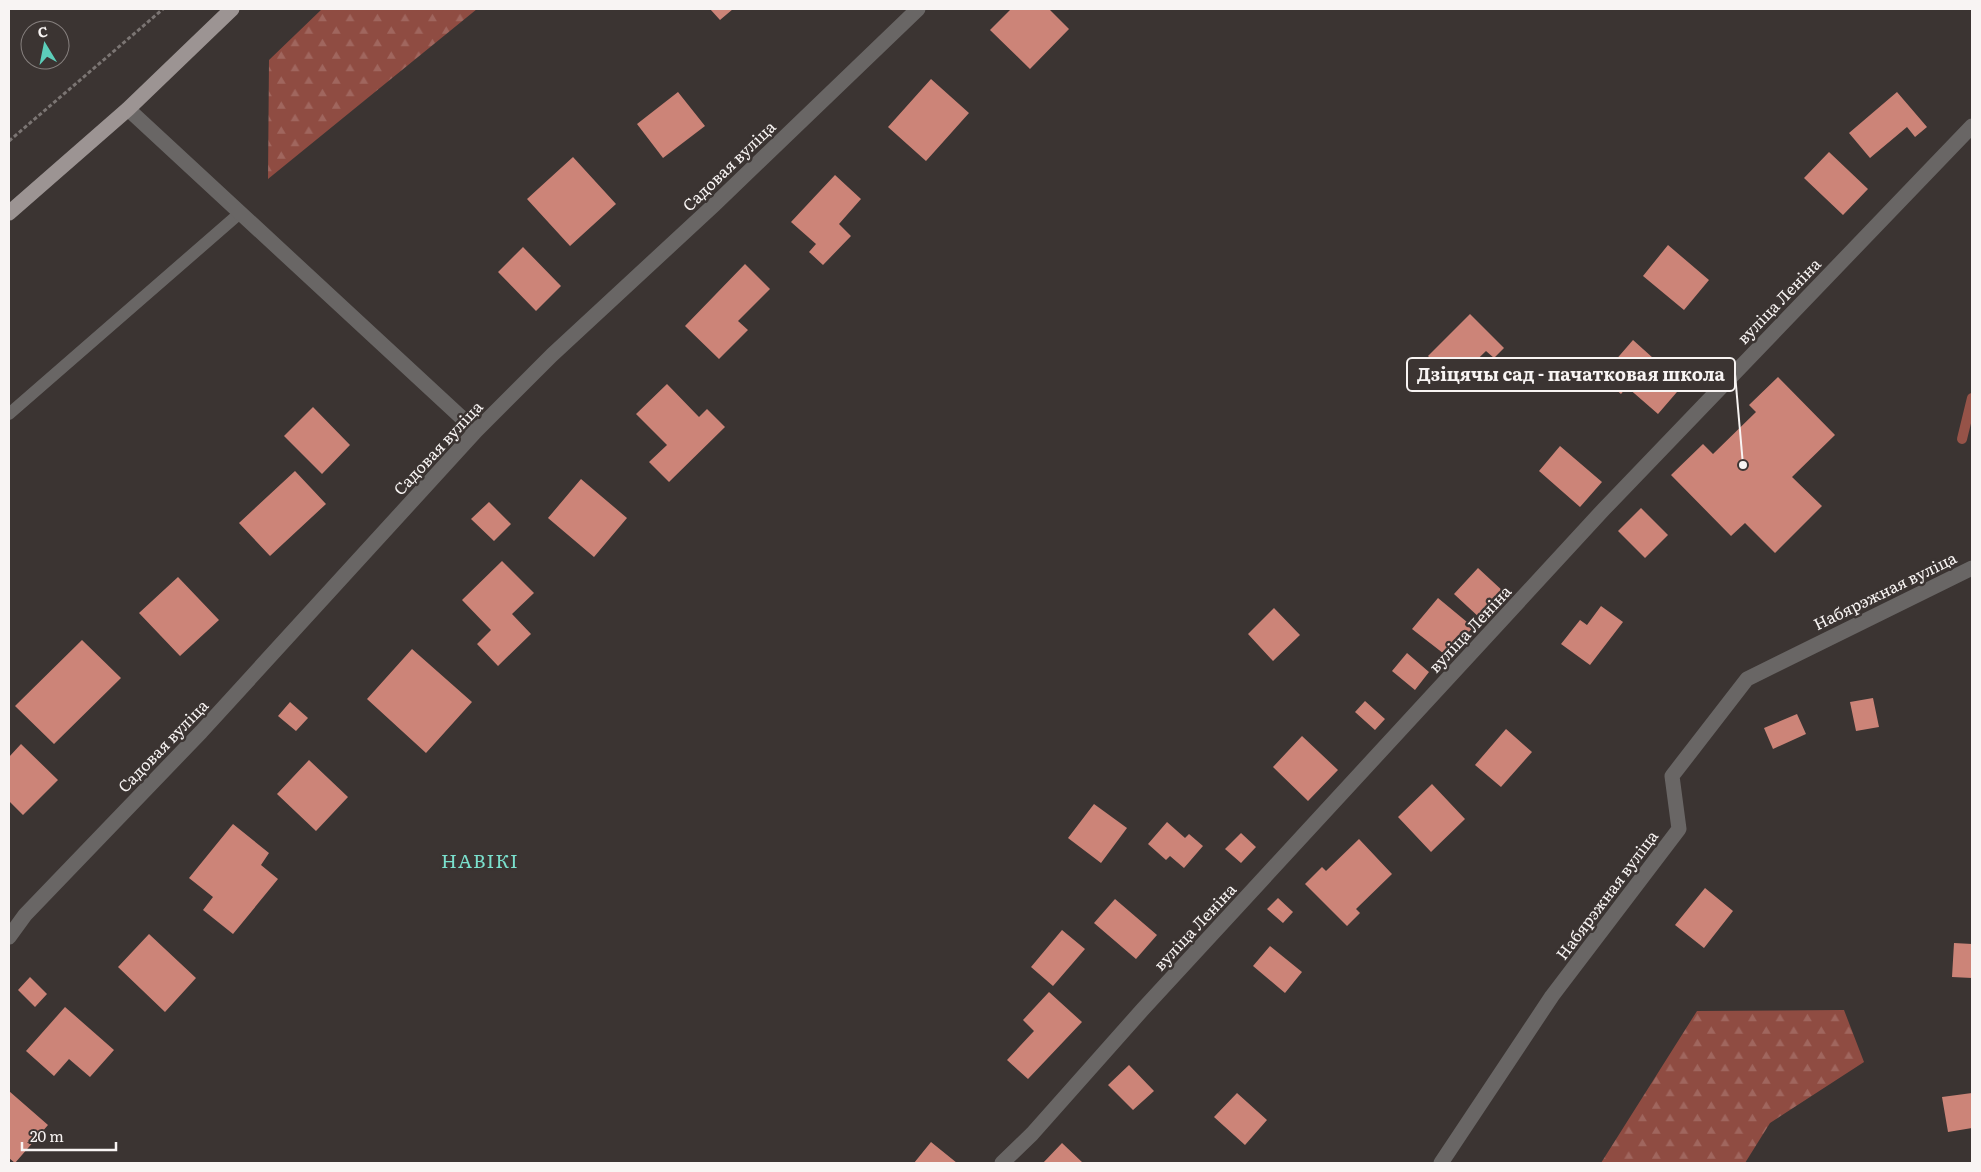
<svg xmlns="http://www.w3.org/2000/svg" width="1981" height="1172" viewBox="0 0 1981 1172" font-family="Literata,serif">
<style>
.forest{fill:url(#forest-firs)}
.lines{fill:none;stroke-linecap:round;stroke-linejoin:round}
.stream{stroke:#965348;stroke-width:10}
.building{fill:#cc8478}
.path{stroke:#7b7573;stroke-width:3;stroke-dasharray:4 2.5;stroke-linecap:butt}
.lane{stroke:#696665;stroke-width:12}
.street{stroke:#696665;stroke-width:15}
.primary{stroke:#9c9493;stroke-width:15}
.labels{text-anchor:middle;stroke-width:5;stroke-linejoin:round;paint-order:stroke}
.street-label{font-size:16px;fill:#f8f4f3;stroke:#3b3432}
.quarter-label{font-size:19px;letter-spacing:1px;fill:#7ae0cd;stroke:#3b3432}
.leader{fill:none;stroke:#f8f4f3;stroke-width:2}
.callout-dot{fill:#f8f4f3;stroke:#3b3432;stroke-width:2}
.callout{fill:#3b3432;stroke:#f8f4f3;stroke-width:2}
.callout-label{font-size:18px;text-anchor:middle;font-weight:bold;fill:#f8f4f3}
</style>
<defs>
<pattern id="forest-firs" width="22" height="20" patternUnits="userSpaceOnUse" patternTransform="scale(1.25)"><rect width="22" height="20" fill="#8f4c42"/><path d="M5 1l3.5 6h-7zM16 11l3.5 6h-7z" fill="#a0665e"/></pattern>
</defs>
<rect width="100%" height="100%" fill="#3b3432"/>
<path class="forest" d="M322,9H477L268,179L269,60Z
M1844,1010L1864,1062L1770,1123L1745,1163H1601L1697,1011Z"/>
<g class="lines">
<path class="stream" d="M1962,439L1972,398"/>
</g>
<path class="building" d="M710,9H733L720,20Z
M1011,9H1049L1069,29L1030,69L990,30Z
M931,79L969,113L926,161L888,127Z
M678,92L705,126L663,158L637,124Z
M1897,92L1927,127L1915,137L1907,127L1870,158L1849,133Z
M1829,152L1868,189L1843,215L1804,178Z
M573,157L616,204L570,246L527,199Z
M835,175L861,199L839,224L851,236L823,265L809,252L816,244L791,222Z
M1668,245L1709,280L1684,310L1643,276Z
M523,247L561,286L536,311L498,272Z
M745,264L770,289L738,321L748,330L719,359L685,326Z
M1470,314L1504,348L1494,358L1486,351L1454,382L1428,356Z
M1633,340L1683,385L1658,414L1627,387L1621,394L1601,377Z
M1778,377L1835,435L1792,477L1822,506L1775,553L1745,523L1731,536L1671,475L1703,444L1713,454L1756,412L1749,405Z
M667,384L699,417L707,409L725,427L669,482L649,462L667,445L636,414Z
M313,407L350,445L322,474L284,436Z
M1560,446L1602,482L1580,507L1539,471Z
M295,471L326,504L270,556L239,523Z
M581,479L627,518L594,557L548,518Z
M489,502L511,524L494,541L471,519Z
M1641,508L1668,535L1645,558L1618,531Z
M502,561L534,593L512,614L531,634L498,666L477,644L491,630L462,600Z
M1478,568L1505,593L1481,619L1454,594Z
M178,577L219,620L180,656L139,613Z
M1438,598L1473,627L1448,657L1412,629Z
M1601,606L1623,622L1590,665L1561,644L1580,620L1587,625Z
M1274,608L1300,635L1273,661L1248,634Z
M82,640L121,678L54,744L15,706Z
M412,649L472,702L426,753L367,699Z
M1407,653L1429,672L1415,690L1392,671Z
M1873,698L1879,727L1856,731L1850,702Z
M1365,701L1385,719L1375,730L1355,712Z
M290,702L308,718L296,731L278,716Z
M1797,714L1806,734L1773,749L1764,728Z
M1506,729L1532,752L1501,787L1475,765Z
M1302,736L1338,770L1308,801L1273,767Z
M21,744L58,780L23,815L9,801V757Z
M309,760L348,797L316,831L277,794Z
M1432,784L1465,819L1431,852L1398,817Z
M1094,804L1127,828L1101,863L1068,838Z
M1167,822L1185,838L1189,834L1203,846L1184,868L1170,856L1166,860L1148,844Z
M233,824L269,853L261,865L278,879L233,934L203,910L213,897L189,878Z
M1241,833L1256,847L1241,863L1225,849Z
M1359,839L1392,874L1356,909L1360,913L1347,926L1305,884L1322,867L1326,871Z
M1705,888L1733,911L1704,948L1675,925Z
M1278,898L1293,912L1283,923L1267,909Z
M1115,899L1157,935L1136,959L1094,923Z
M1062,930L1085,949L1053,986L1031,967Z
M149,934L196,978L165,1012L118,967Z
M1954,943L1972,944V978L1952,977Z
M1270,946L1302,972L1285,993L1253,966Z
M30,977L47,994L35,1007L18,990Z
M1049,992L1082,1022L1028,1079L1007,1060L1034,1031L1023,1020Z
M65,1007L114,1050L90,1077L69,1059L54,1076L26,1051Z
M1129,1065L1154,1091L1133,1110L1108,1085Z
M9,1091L48,1125L15,1163L9,1158Z
M1237,1093L1267,1120L1245,1145L1214,1117Z
M1972,1093V1128L1948,1132L1942,1097Z
M931,1142L957,1163H914Z
M1062,1143L1083,1163H1043Z"/>
<g class="lines">
<path class="path" d="M9,141L163,9"/>
<path class="lane" d="M9,414L240,213"/>
<path class="street" d="M128,109L476,431
M9,937L25,915L201,732L476,431L552,355L714,205L918,9
M1002,1163L1032,1134L1143,1009L1604,509L1972,126
M1441,1163L1552,996L1679,829L1672,776L1747,679L1972,568"/>
<path class="primary" d="M9,213L128,109L232,9"/>
</g>
<g class="labels">
<g class="street-label">
<text transform="translate(729 166) rotate(-44)" y="6">Садовая вуліца</text>
<text transform="translate(1779 301) rotate(-46)" y="6">вуліца Леніна</text>
<text transform="translate(438 448) rotate(-47)" y="6">Садовая вуліца</text>
<text transform="translate(1885 591) rotate(-26)" y="6">Набярэжная вуліца</text>
<text transform="translate(1470 629) rotate(-47)" y="6">вуліца Леніна</text>
<text transform="translate(163 746) rotate(-46)" y="6">Садовая вуліца</text>
<text transform="translate(1607 895) rotate(-53)" y="6">Набярэжная вуліца</text>
<text transform="translate(1195 927) rotate(-47)" y="6">вуліца Леніна</text>
</g>
<g class="quarter-label">
<text x="480" y="868">НАВІКІ</text>
</g>
</g>
<path class="leader" d="M1743 465L1735 374"/>
<circle class="callout-dot" cx="1743" cy="465" r="5"/>
<rect class="callout" x="1407" y="358" width="328" height="33" rx="5"/>
<g class="callout-label">
<text x="1571" y="381">Дзіцячы сад - пачатковая школа</text>
</g>
<rect width="1981" height="1172" fill="none" stroke="#f8f4f3" stroke-width="20"/>
<g transform="translate(45 45) rotate(350)"><circle r="24" fill="#3b3432" stroke="#87817f"/>
<path d="M0-4L9 19L0 12L-9 19Z" fill="#5cceba"/>
<text y="-8" font-size="14" font-weight="bold" text-anchor="middle" fill="#f8f4f3">С</text>
</g>
<path d="M22 1142v8h94v-8" fill="none" stroke="#f8f4f3" stroke-width="2.5"/>
<text x="30" y="1142" font-size="15" fill="#f8f4f3" stroke="#3b3432" stroke-width="4" paint-order="stroke">20 m</text>
</svg>
